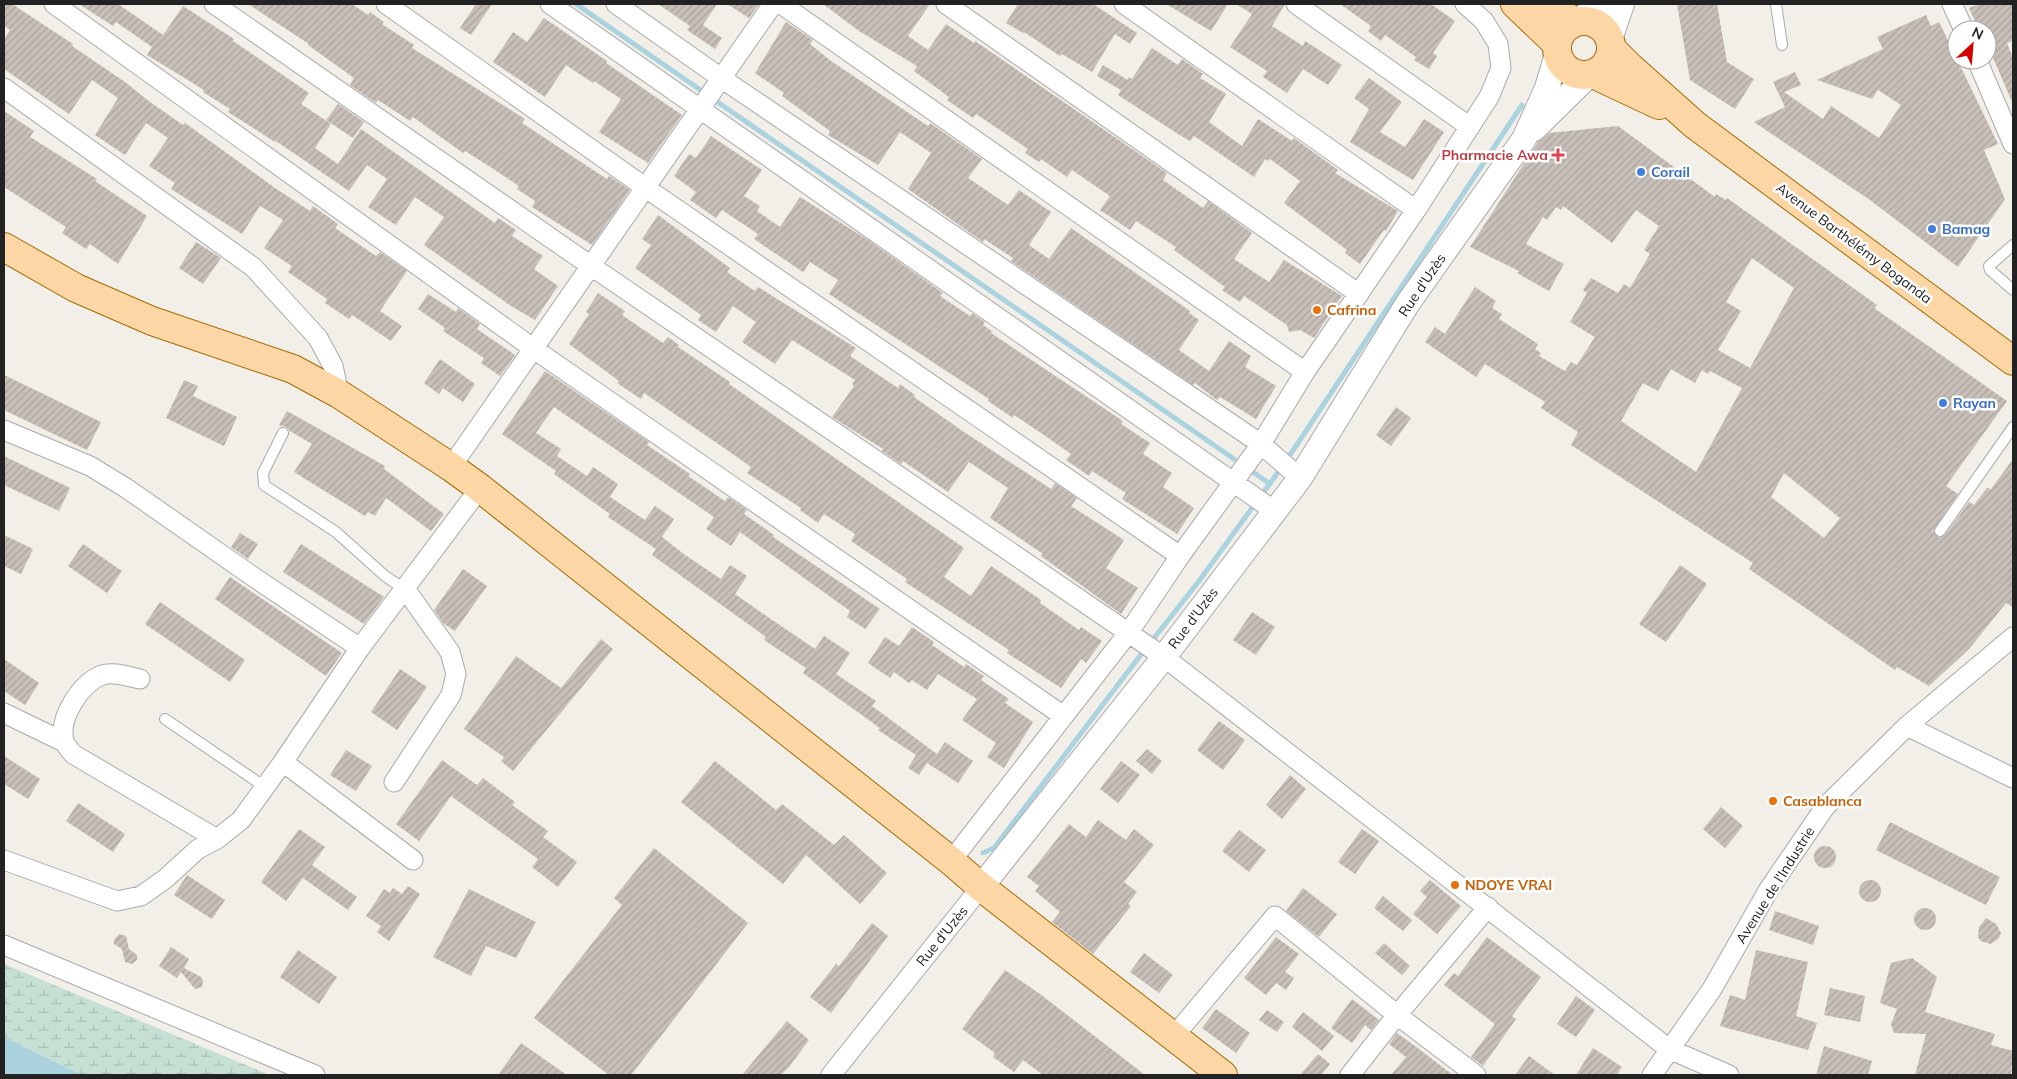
<svg xmlns="http://www.w3.org/2000/svg" width="2017" height="1079" viewBox="0 0 2017 1079" font-family="Mulish,sans-serif">
<style>
.wetland{fill:url(#wetland-marsh)}
.water{fill:#aad3df}
.lines{fill:none;stroke-linecap:round;stroke-linejoin:round}
.stream{stroke:#aad3df;stroke-width:5}
.building{fill:url(#building-hatch);fill-rule:evenodd}
.service-casing{stroke:#a9a9a9;stroke-width:12}
.minor-casing{stroke:#a9a9a9;stroke-width:21}
.tertiary-casing{stroke:#a9a9a9;stroke-width:26}
.primary-casing{stroke:#a06b00;stroke-width:30}
.service{stroke:#fff;stroke-width:10}
.minor{stroke:#fff;stroke-width:19}
.tertiary{stroke:#fff;stroke-width:24}
.primary{stroke:#fcd6a4;stroke-width:28}
.health-dot{fill:#e0444e;stroke:#fff;stroke-width:2}
.shop-dot{fill:#3f7fe0;stroke:#fff;stroke-width:2}
.food-dot{fill:#e8710a;stroke:#fff;stroke-width:2}
.labels{text-anchor:middle;stroke-width:5;stroke-linejoin:round;paint-order:stroke}
.health-label{font-size:14px;font-weight:bold;fill:#be3a42;stroke:#fff;text-anchor:end}
.shop-label{font-size:14px;font-weight:bold;fill:#366cbe;stroke:#fff;text-anchor:start}
.street-label{font-size:14px;fill:#222;stroke:#fff}
.food-label{font-size:14px;font-weight:bold;fill:#c56008;stroke:#fff;text-anchor:start}
</style>
<defs>
<pattern id="wetland-marsh" width="20" height="14" patternUnits="userSpaceOnUse" patternTransform="scale(1.25)"><rect width="20" height="14" fill="#c6e0d4"/><path d="M1 5h8M5 5V1M11 12h8M15 12V8" fill="none" stroke="#aac0b6"/></pattern>
<pattern id="building-hatch" width="6" height="6" patternUnits="userSpaceOnUse" patternTransform="scale(1.25)"><rect width="6" height="6" fill="#c7bfb8"/><path d="M-1 1l2-2M0 6l6-6M5 7l2-2" fill="none" stroke="#aba49e"/></pattern>
</defs>
<rect width="100%" height="100%" fill="#f2efe9"/>
<path class="wetland" d="M4,964L270,1075H82L4,1037Z"/>
<path class="water" d="M4,1037L82,1075H4Z"/>
<g class="lines">
<path class="stream" d="M576,4L702,91
M719,103L1234,459
M1286,461L1522,105
M1253,472L1270,484
M983,853L994,848L1136,661L1199,581L1281,468"/>
</g>
<path class="building" d="M4,4H12L73,44L72,46L125,82L150,102L183,125L185,123L275,188L310,211L313,206L338,224L335,228L376,256L380,252L407,271L380,311L402,326L391,341L352,315L349,319L325,303L327,299L288,272L292,266L264,248L283,220L260,206L242,234L171,189L175,183L149,166L168,138L146,123L125,155L95,135L118,98L92,80L69,114L4,69V39L10,30L4,26Z
M79,4H118L163,35L183,6L234,39L233,41L309,93L301,104L331,124L315,148L338,164L361,129L495,223L498,218L516,230L512,236L543,256L534,269L558,286L535,320L511,306L424,245L444,217L415,197L396,225L368,207L387,179L367,165L349,191L276,141L275,142L228,112L230,109L203,92L204,90L147,55L152,47L116,22L113,26Z
M248,4H352L368,15L370,12L384,22L382,24L414,45L412,48L525,119L522,123L607,179L609,176L630,190L592,245L532,207L535,201L517,189L519,186L492,168L465,151L463,153L413,117L410,121L378,100L376,103L350,85L354,78L308,45L309,44Z
M476,4H492L471,35L460,28Z
M658,4H717L703,25L722,38L715,49L687,30L690,26Z
M727,4H759L749,18Z
M823,4H930L908,36L928,50L946,24L974,43L975,41L1167,173L1163,180L1203,208L1208,201L1252,233L1234,259L1269,282L1284,260L1342,296L1314,338L1300,330L1289,332L1287,325L1244,296L1240,302L1222,290L1225,287L1174,250L1176,247L1136,221L1130,230L1100,210L1110,196L1072,170L1067,177L1041,159L1039,162L1025,153L1028,149L976,114L973,118L947,100L949,97L914,71L917,66L859,31Z
M1018,4H1093L1137,33L1130,44L1115,34L1092,72L1062,54L1060,56L1024,32L1023,33L1006,23Z
M1166,4H1228L1211,31Z
M1236,4H1285L1272,26L1303,46L1305,41L1342,65L1328,85L1303,69L1287,93L1263,77L1267,71L1230,47L1252,14Z
M1340,4H1431L1455,21L1433,53L1437,56L1429,69L1414,60L1416,57L1385,35L1381,41L1368,31L1371,26Z
M1677,4H1717L1727,62L1754,79L1735,109L1690,80Z
M1980,4H2013V41L2007,43L2013,58V104L1987,44V30H1979L1969,8Z
M1926,15L1931,26L1939,22L1998,144L1984,150L2005,199L1958,267L1870,200L1754,122L1785,107L1773,82L1795,72L1801,85L1784,92L1823,119L1831,106L1879,138L1901,105L1878,90L1872,99L1817,80L1883,49L1877,37Z
M544,18L607,61L606,63L682,115L648,163L599,132L621,99L594,81L593,83L566,65L545,97L493,62L513,32L527,42Z
M786,22L813,40L810,44L831,61L928,126L930,123L982,159L968,178L1008,205L1019,190L1051,212L1029,245L1049,259L1071,228L1190,311L1189,313L1199,320L1179,350L1209,371L1229,341L1251,356L1245,367L1276,386L1256,419L1220,397L1217,400L1195,383L1193,385L1011,261L1013,258L984,239L983,242L908,189L931,153L900,132L878,165L828,135L830,131L782,96L784,93L755,73Z
M1152,48L1178,65L1182,59L1203,74L1200,78L1226,94L1209,122L1242,146L1258,119L1292,141L1294,138L1338,170L1335,173L1398,211L1386,231L1384,230L1360,264L1345,253L1347,250L1284,203L1300,181L1270,159L1269,161L1265,159L1254,177L1194,136L1190,141L1178,134L1118,95L1121,90L1097,76L1103,65L1128,80L1129,77L1132,79Z
M1369,78L1402,102L1380,132L1405,147L1424,119L1444,132L1413,180L1350,142L1369,109L1354,98Z
M338,104L364,122L353,138L326,120Z
M4,111L34,131L30,137L97,179L95,181L147,216L118,264L90,244L86,249L62,233L66,227L4,187Z
M1618,126L1715,197L1716,194L1726,200L1727,198L1877,305L1874,308L2007,401L1946,486L1958,494L1933,531L1939,538L1945,535L1969,502L1974,505L1987,488L1991,489L2013,459V607L2006,603L1969,649L1929,686L1897,667L1895,670L1749,569L1753,563L1571,445L1578,432L1541,408L1545,402L1485,364L1476,377L1425,342L1435,327L1445,334L1475,287L1496,301L1492,308L1502,314L1499,319L1538,344L1535,349L1541,353L1539,356L1565,371L1571,362L1577,365L1595,337L1570,322L1587,293L1583,290L1591,278L1618,293L1624,284L1630,288L1650,254L1644,250L1659,226L1636,210L1612,243L1563,206L1561,210L1556,207L1547,220L1543,217L1526,244L1564,264L1549,291L1517,273L1519,271L1470,247L1538,142L1549,133ZM1752,258L1794,288L1750,368L1718,350L1741,311L1726,302ZM1671,369L1695,383L1702,370L1708,374L1710,371L1742,388L1696,472L1621,421L1643,383L1658,391ZM1784,473L1840,518L1824,538L1771,497Z
M711,136L762,170L744,196L760,206L757,211L780,227L800,197L868,240L943,293L940,296L970,316L972,313L985,322L983,325L993,332L991,333L1123,421L1121,424L1150,443L1143,454L1172,473L1163,487L1194,508L1177,534L1122,499L1126,493L1092,471L1089,476L1066,460L1071,454L1044,435L1014,415L1013,418L988,401L989,399L829,294L838,280L810,262L803,272L754,239L758,234L722,210L716,218L690,200L696,192L674,176L689,154L696,158Z
M658,215L730,268L727,272L755,291L758,287L856,348L850,356L898,388L900,384L915,395L914,397L964,432L1051,489L1055,483L1077,498L1071,506L1124,540L1106,568L1138,588L1121,614L1041,556L1043,554L990,518L1008,488L969,462L948,492L903,461L901,464L882,451L883,449L832,417L854,386L852,384L855,380L792,340L775,364L742,342L756,322L733,306L716,332L698,320L701,315L635,268L651,245L642,239Z
M196,242L221,258L203,284L179,268Z
M598,293L625,311L622,315L663,343L668,337L679,345L678,347L730,382L729,384L964,548L944,577L971,596L991,566L1041,600L1040,603L1079,630L1081,627L1102,641L1086,663L1081,659L1061,688L1007,653L1009,650L905,582L907,579L851,541L855,534L824,514L818,523L800,510L801,508L747,473L751,467L727,450L644,393L641,399L617,383L619,381L569,344L589,314L586,312Z
M428,294L456,312L458,308L480,324L477,329L515,355L500,376L481,363L484,358L443,331L445,328L418,309Z
M440,359L475,384L463,402L443,388L439,394L424,383Z
M545,371L649,442L647,445L690,474L688,476L725,501L728,497L747,510L744,514L774,535L773,537L880,609L865,629L847,617L850,611L740,532L731,546L706,529L714,517L554,407L536,433L561,449L557,456L587,476L593,467L618,484L610,497L645,520L655,506L674,519L662,537L685,555L721,579L730,565L747,576L735,594L762,613L815,649L824,636L850,653L836,674L876,701L872,706L937,754L945,742L973,761L958,783L927,763L919,775L908,768L916,755L878,730L880,728L803,673L806,668L764,640L766,637L652,555L656,549L608,517L610,514L554,474L556,471L502,434Z
M4,375L101,422L87,450L4,410Z
M184,380L198,386L193,396L237,417L224,446L166,418Z
M1396,407L1411,418L1391,446L1376,435Z
M287,411L385,466L384,469L444,514L431,531L386,498L375,516L368,512L365,516L294,472L312,444L290,431L286,427L279,425Z
M4,456L70,488L59,511L4,485Z
M240,533L258,544L248,559L231,547Z
M4,535L33,549L21,574L4,566Z
M83,544L122,571L107,593L68,566Z
M301,544L384,597L364,624L283,572Z
M1680,565L1707,584L1666,642L1639,624Z
M463,569L487,586L455,631L443,623L434,610Z
M230,577L342,653L326,676L215,599Z
M160,602L245,660L230,682L145,624Z
M1252,612L1275,627L1256,655L1233,640Z
M912,627L934,642L932,645L964,667L966,664L984,676L981,680L1009,699L1005,703L1033,722L1004,768L987,757L996,743L962,720L977,699L938,674L927,690L912,680L909,683L894,672L890,678L868,663L885,637L899,646Z
M601,639L613,649L513,771L501,761L504,757L464,729L516,656L561,688Z
M4,659L39,683L25,705L4,691Z
M400,669L427,687L397,730L371,712Z
M1219,721L1245,740L1223,770L1197,750Z
M1147,749L1162,761L1152,774L1136,761Z
M346,750L372,766L356,791L330,775Z
M4,756L40,779L28,799L4,784Z
M442,760L477,785L483,778L515,802L512,805L548,831L543,837L577,862L558,887L532,867L538,859L451,796L419,841L396,824Z
M715,761L776,810L782,804L834,845L844,835L887,873L860,904L806,855L783,884L681,802Z
M1121,761L1140,775L1118,803L1100,789Z
M1290,775L1306,789L1282,819L1266,805Z
M78,803L125,834L113,852L66,821Z
M1721,807L1743,826L1725,848L1703,829Z
M1098,820L1126,840L1134,829L1154,845L1124,882L1137,892L1128,904L1131,906L1093,954L1052,922L1060,912L1035,891L1039,886L1027,877L1069,824L1086,837Z
M1890,822L2000,877L1986,905L1876,850Z
M299,829L325,847L312,865L357,897L348,910L303,878L286,901L261,882Z
M1362,829L1379,841L1355,874L1338,862Z
M1239,830L1266,850L1249,872L1222,851Z
M1814 857a11 11 0 1 1 22 0a11 11 0 1 1-22 0Z
M654,848L748,923L631,1075H609L534,1018L622,905L614,898Z
M187,875L225,900L212,919L174,895Z
M1859 891a11 11 0 1 1 22 0a11 11 0 1 1-22 0Z
M1430,880L1461,906L1437,934L1413,914L1427,897L1420,891Z
M408,886L420,894L389,941L377,932L381,926L366,916L384,889L390,893L393,888L402,894Z
M1303,888L1337,914L1319,937L1286,911Z
M469,889L536,922L516,958L486,946L471,976L433,957Z
M1383,896L1412,920L1403,931L1374,908Z
M1914 919a11 11 0 1 1 22 0a11 11 0 1 1-22 0Z
M1775,911L1819,926L1813,945L1769,930Z
M1986,918L1996,924L2001,933L1999,938L1991,944L1981,941L1978,937L1979,927Z
M872,923L888,936L831,1013L810,997L836,964L839,966Z
M119,934L126,936L129,949L137,955V960L132,964L125,962L122,949L114,944V940Z
M1276,937L1299,954L1285,972L1294,978L1286,990L1276,983L1266,995L1244,978Z
M1487,937L1541,977L1512,1016L1516,1019L1483,1066L1471,1057L1495,1024L1444,985L1454,973L1458,976Z
M1384,943L1410,966L1402,975L1375,953Z
M171,947L189,959L184,968L201,977L203,980L202,987L195,989L181,972L177,978L159,966Z
M298,950L337,977L319,1004L280,977Z
M1756,950L1808,962L1796,1016L1817,1023L1808,1050L1720,1026L1730,995L1745,1000Z
M1144,953L1173,975L1159,993L1130,972Z
M1912,958L1937,977L1925,1012L1995,1034L1991,1045L2013,1051L2011,1075H1915L1926,1034L1894,1033L1891,1024L1897,1009L1880,1003L1891,963Z
M1005,970L1040,994L1145,1075H1043L1023,1060L1014,1072L993,1057L995,1053L962,1029Z
M1830,988L1865,996L1860,1022L1824,1015Z
M1576,996L1595,1010L1576,1037L1557,1024Z
M1352,999L1379,1020L1371,1030L1365,1025L1352,1043L1331,1028Z
M1216,1009L1250,1033L1236,1053L1202,1028Z
M1267,1010L1284,1022L1277,1032L1259,1020Z
M1303,1012L1334,1036L1322,1051L1292,1027Z
M787,1021L809,1040L789,1067L781,1075H742Z
M1397,1033L1415,1046L1453,1075H1391L1406,1057L1389,1044Z
M521,1043L567,1075H498Z
M1824,1046L1872,1061L1868,1075H1816Z
M1593,1048L1622,1067L1617,1075H1576Z
M1318,1054L1330,1064L1321,1075H1300Z
M1529,1056L1555,1075H1515Z"/>
<g class="lines">
<defs>
<path id="service" d="M1776,4L1782,45
M2013,245L1989,266L1990,270L2013,290
M283,433L263,473L264,485L336,532L385,576L406,590
M1940,531L2013,427
M165,719L265,787"/>
<path id="minor" d="M54,4L534,349L1062,715
M214,4L591,266L1164,657L1669,1049L1729,1075
M386,4L646,188L1180,556
M550,4L1273,510
M616,4L721,78L1261,444L1300,478
M781,4L1305,372
M946,4L1359,294
M1124,4L1416,210
M1296,4L1470,127
M1952,4L1964,30
M1977,60L2013,144
M4,88L253,267L318,338L333,366L339,394
M4,430L90,466L126,488L255,578L360,648
M451,467L773,4
M140,679C129,677 114,671 102,675C81,683 58,718 64,741C65,745 70,750 73,754L217,839
M4,713L64,742
M1907,726L2013,778
M283,762L413,860
M394,782L451,695L456,674L450,652L406,590
M4,860L117,901L141,896L165,879L198,849L217,839L241,820L283,762L360,648L480,488
M951,861L1129,632L1180,556L1261,444L1305,372L1416,210L1489,97L1501,68L1498,44L1484,21L1465,4
M4,945L315,1075
M1174,1036L1275,916L1397,1015L1476,1075
M831,1075L981,887
M1350,1075L1397,1015L1488,907
M1652,1075L1712,989L1769,889L1825,807L1907,726L2013,637"/>
<path id="tertiary" d="M1577,22L1600,4
M1610,39L1622,4
M1534,129L1588,76
M981,887L1164,657L1300,478L1408,303L1524,139L1547,88L1557,54"/>
<path id="primary" d="M1515,4L1557,44
M1541,4L1577,22
M1557 48a27 27 0 1 1 54 0a27 27 0 1 1-54 0Z
M1611,48L1630,67L1695,125L2013,361
M1593,74L1659,105
M4,247L76,288L152,321L293,369L339,394L451,467L480,488L951,861L981,887L1223,1075"/>
</defs>
<use href="#service" class="service-casing"/>
<use href="#minor" class="minor-casing"/>
<use href="#tertiary" class="tertiary-casing"/>
<use href="#primary" class="primary-casing"/>
<use href="#service" class="service"/>
<use href="#minor" class="minor"/>
<use href="#tertiary" class="tertiary"/>
<use href="#primary" class="primary"/>
</g>
<path class="health-dot" d="M1555.5 147.5h5v5h5v5h-5v5h-5v-5h-5v-5h5z"/>
<g class="shop-dot">
<circle cx="1641" cy="172" r="5"/>
<circle cx="1932" cy="229" r="5"/>
<circle cx="1943" cy="403" r="5"/>
</g>
<g class="food-dot">
<circle cx="1317" cy="310" r="5"/>
<circle cx="1773" cy="801" r="5"/>
<circle cx="1455" cy="885" r="5"/>
</g>
<g class="labels">
<g class="health-label">
<text x="1548" y="160">Pharmacie Awa</text>
</g>
<g class="shop-label">
<text x="1651" y="177">Corail</text>
<text x="1942" y="234">Bamag</text>
<text x="1953" y="408">Rayan</text>
</g>
<g class="street-label">
<text transform="translate(1854 243) rotate(37)" y="5">Avenue Barthélémy Boganda</text>
<text transform="translate(1422 285) rotate(-56)" y="5">Rue d'Uzès</text>
<text transform="translate(1193 618) rotate(-53)" y="5">Rue d'Uzès</text>
<text transform="translate(1775 885) rotate(-58)" y="5">Avenue de l'Industrie</text>
<text transform="translate(942 936) rotate(-51)" y="5">Rue d'Uzès</text>
</g>
<g class="food-label">
<text x="1327" y="315">Cafrina</text>
<text x="1783" y="806">Casablanca</text>
<text x="1465" y="890">NDOYE VRAI</text>
</g>
</g>
<rect width="2017" height="1079" fill="none" stroke="#222222" stroke-width="10"/>
<g transform="translate(1972 45) rotate(26)"><circle r="24" fill="#ffffff" stroke="#a7a7a7"/>
<path d="M0-4L9 19L0 12L-9 19Z" fill="#d40000"/>
<text y="-8" font-size="14" font-weight="bold" text-anchor="middle" fill="#222222">N</text>
</g>
</svg>
